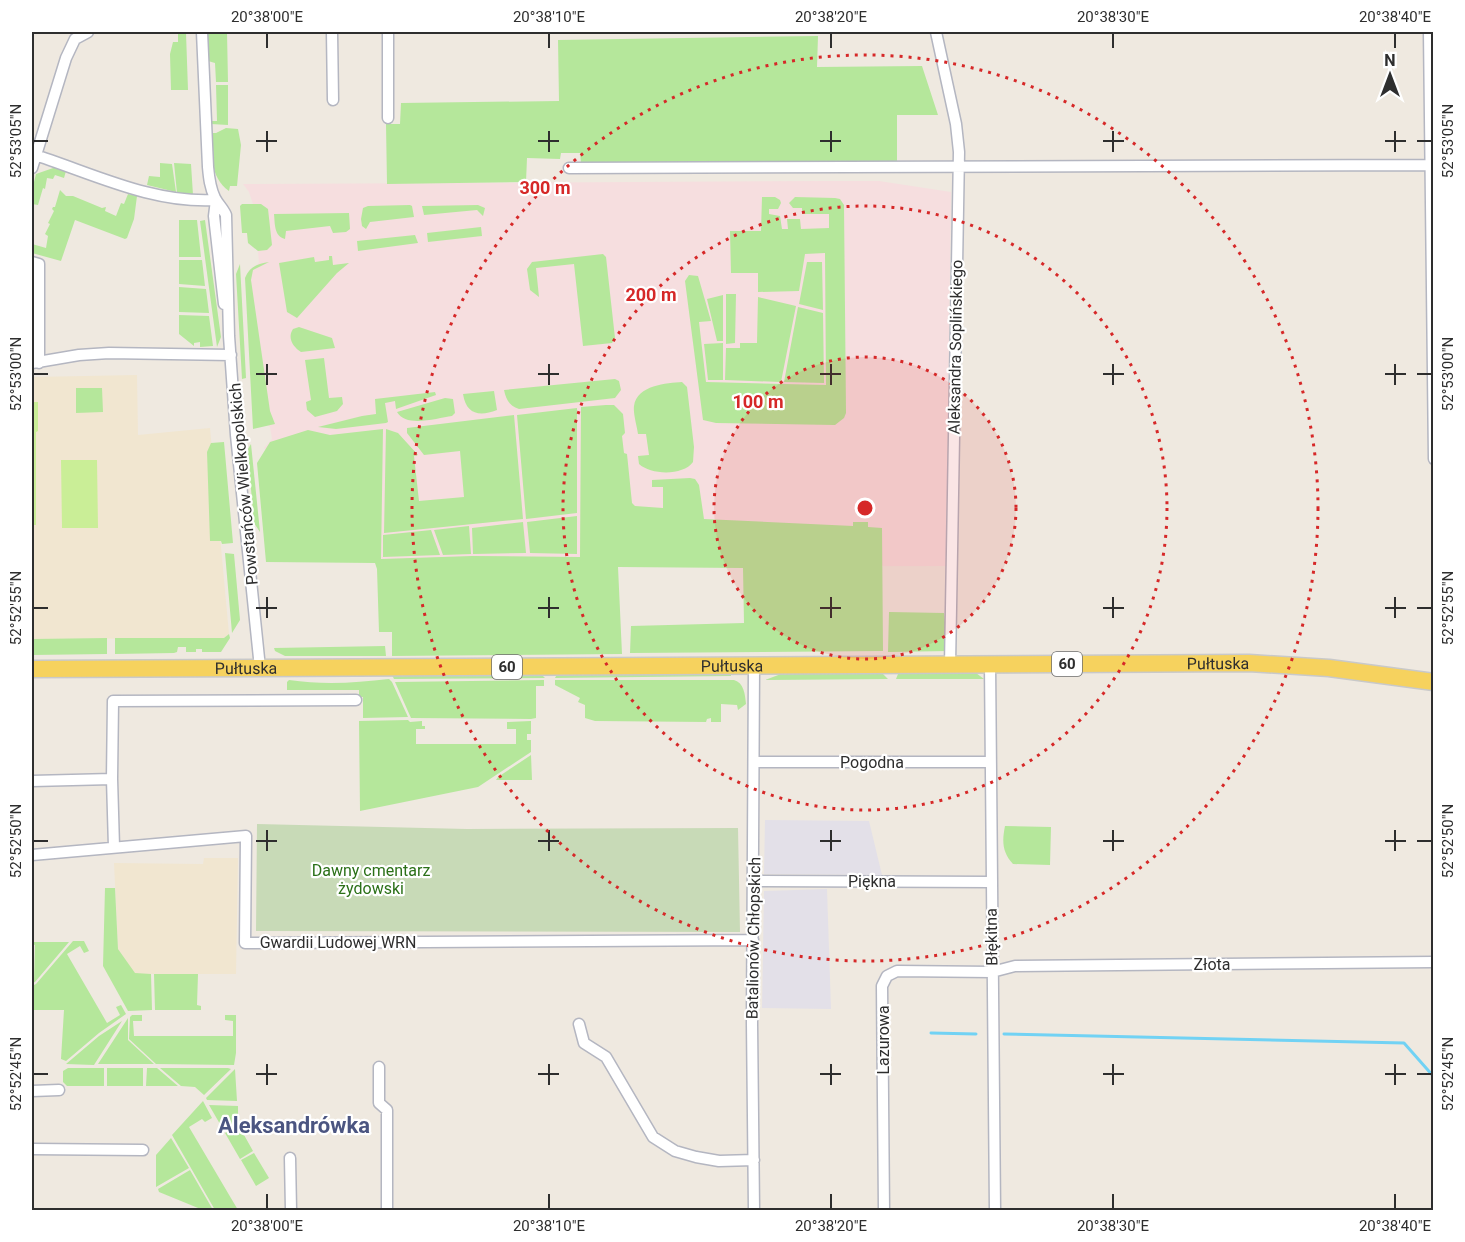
<svg xmlns="http://www.w3.org/2000/svg" width="1465" height="1242" viewBox="0 0 1465 1242" font-family="Roboto,sans-serif">
<style>
.industrial{fill:#e3e0e8}
.education{fill:#f1e6d0}
.medical{fill:#f6dedf}
.green{fill:#b5e79b}
.cemetery{fill:#c8dab7}
.pitch{fill:#caee97}
.lines{fill:none;stroke-linecap:round;stroke-linejoin:round}
.stream{stroke:#71d2f4;stroke-width:3}
.street-casing{stroke:#b4b6c1;stroke-width:13}
.primary-casing{stroke:#c9c9c9;stroke-width:19}
.street{stroke:#fff;stroke-width:10}
.primary{stroke:#f6d25e;stroke-width:16}
.ticks{fill:none;stroke:#2e2e2e;stroke-width:2}
.ring{fill:none;stroke:#d62828;stroke-width:3;stroke-dasharray:3 6}
.labels{text-anchor:middle;stroke-width:4.5;stroke-linejoin:round;paint-order:stroke}
.shield{fill:#fff;stroke:#6d6d6d;stroke-width:1.5}
.shield-label{font-size:15px;font-weight:bold;fill:#2e2e2e}
.street-label{font-size:16px;fill:#2e2e2e;stroke:#fff}
.park-label{font-size:16px;fill:#2b7018;stroke:#fff}
.district-label{font-size:22px;font-weight:bold;fill:#4b5581;stroke:#fff}
.centre{fill:#d62828;stroke:#fff;stroke-width:3}
.ring-label{font-size:18px;text-anchor:middle;font-weight:bold;fill:#d62828;stroke:#fff;stroke-width:4.5;stroke-linejoin:round;paint-order:stroke}
.neatline{fill:none;stroke:#2e2e2e;stroke-width:2}
.ticks-label{font-size:15px;text-anchor:middle;fill:#2e2e2e}
</style>
<rect width="100%" height="100%" fill="#efe9e0"/>
<path class="industrial" d="M765,820L869,821L882,875L764,874Z
M827,889L831,1009L762,1008L764,891Z"/>
<path class="education" d="M137,375L138,435L210,428L229,634L225,638L32,639V377Z
M204,858H238L236,974H135L118,949L114,863L203,864Z"/>
<path class="medical" d="M827,181H879L951,192L946,566L618,567L376,563L264,448L272,439L270,427L262,420L250,270L259,263L258,251L248,243L245,212L253,204L249,192L243,184Z"/>
<path class="green" d="M207,32H227L228,82H216L215,63L208,61Z
M178,33H186L188,90H171L170,54L173,42H178Z
M818,36L817,67L922,66L938,115H897V161L581,163L580,153H561L560,159L527,158L526,182L387,184L386,124H400L401,103L559,101L558,40Z
M216,85H228V125L211,124V121H217Z
M226,128L238,129L241,145L237,186H230L229,191C209,176 213,156 211,133H216Z
M160,163L172,164L176,192L147,185L149,176L160,177Z
M174,163L191,164L193,195L177,193Z
M56,167L66,171L64,178L55,175L53,179L47,178L45,189L43,188L38,205L32,204V190L36,174Z
M60,190L66,196H73L102,208L106,207L105,211L116,216L121,203L124,204L128,194L137,196L134,219L127,238L125,239L75,220L61,261L32,253V244L46,248L48,236L45,234L50,224L48,223L54,211L52,209L53,207H55Z
M762,197H775L780,200L781,203L778,209H769V214L780,216L782,229H788L787,219H800L801,229L829,228V214H802V208H793L789,203L795,197L835,198L840,199L844,205L846,413L844,418L835,425L716,423L703,420L685,281L689,275L698,276L711,321L699,322L706,382L826,385L825,253L805,254L799,291L758,292V273H731L730,231H761Z
M242,204H261L268,209L272,245L267,250L258,251L248,243L247,233H242L240,206Z
M478,205L485,208L483,216L477,210L424,215L422,206Z
M368,206L410,205L412,206L414,217L370,222L366,229L362,226L361,219L363,208Z
M349,213L350,229L346,232L333,233L330,226L286,231L285,239C274,236 275,224 274,214Z
M179,220H197L201,257H179Z
M205,220L221,337L217,347L200,221Z
M481,227L482,236L428,242L427,233Z
M415,235L418,243L358,251L357,241Z
M603,254L606,257L615,338L612,343L583,346L574,264L536,268L539,297L530,290L527,269L532,262Z
M329,256H332L333,265L349,263L337,273L297,318L287,312L279,263L314,257L315,262L329,260Z
M179,260H202L205,286L179,284Z
M269,262L253,270L251,280L270,411L275,424L253,429L245,278C250,266 257,264 269,262Z
M807,262H822L823,310L799,304Z
M240,264L246,378L242,379L236,274Z
M179,287L206,289L209,313L179,312Z
M726,294H736L735,343L726,344Z
M723,295V341H717L707,299Z
M758,297L796,306L781,382L725,380L726,348H740V343H757Z
M798,307L823,313L824,383L784,382Z
M179,315L209,316L213,346L200,347V342L194,343V346L179,334Z
M299,327L332,338L335,348L301,352C293,347 287,338 293,329Z
M723,343V380H708L704,344Z
M324,358L329,398L342,397L343,404L337,411L315,417L307,410L306,402L311,400L305,360Z
M615,379L619,381L621,390L615,398L519,409C509,406 506,399 504,390Z
M682,382L687,387L694,447L693,462C683,476 651,475 639,464L638,456L649,455L646,434H638C637,426 633,414 634,406C637,385 667,383 682,382Z
M76,388H102L103,412L76,413Z
M494,391L497,410C479,417 466,414 463,394Z
M435,392L436,395L396,409L395,401L385,403L388,422L386,423L336,429L318,427L362,416L376,414L375,399Z
M445,398L453,399L455,413L452,416C437,418 406,428 397,412Z
M606,405H614L623,414L625,433L622,436L624,453L627,454L632,503L635,506L663,508V487H652V480L690,478L695,479L699,485L704,519L853,526V522H868V527L882,528L883,651L630,653L631,626L744,623L743,568L618,567L622,654L392,656V632H379L377,569L375,563L266,562L257,463L270,442L308,430L330,435L383,429L381,559L472,556L580,557L581,407Z
M577,408V513L526,519L517,415Z
M514,415L523,519L384,533L386,429L398,433L418,455L414,456L419,501L464,497L460,451L424,455L407,433V428Z
M224,442L233,543L222,544L221,541H210L207,452L211,443Z
M251,444L260,532L254,523L248,455V449Z
M577,516V554L530,553L527,522Z
M523,522L526,553L473,554L472,528Z
M469,526L471,554L443,555L434,530Z
M431,530L440,555L383,557V535Z
M225,553L234,554L240,620L232,633Z
M889,612L944,613L948,651L888,652Z
M229,634L230,638L221,652H202V649H196V652H186V647H178L177,652L174,653L115,654V638H224Z
M107,638V654L32,655V639Z
M385,646L386,656H285L275,651L274,648Z
M882,673L888,679L765,680L781,674Z
M902,673H976L984,679H896L898,674Z
M557,674H731V676L555,678Z
M392,675H542L545,678L394,679Z
M389,679L392,682L408,717L363,718V697H359V690H287V682L289,680C323,685 355,683 389,679Z
M544,680V686H536V718L531,719L411,718L395,682Z
M555,680H734C744,683 745,694 746,704L738,710L737,705L721,704V722H711V718L707,719L706,722L595,721L585,718V705L578,702L580,698L555,685Z
M408,720L410,722L422,721V726H425V729H416V744H516V729H507V722L531,721V734H527V740H531V752L478,787L360,811L359,721Z
M531,755L532,780H496L498,777Z
M1005,826L1051,827L1050,865L1013,864C1002,852 1002,841 1005,826Z
M105,888H115L118,949L135,973L151,974L152,1010L128,1011L103,966Z
M73,941H84L89,951L84,953L80,946L67,954L107,1023L120,1015L116,1007L121,1005L126,1014L99,1033L66,1061L61,1059L64,1010H32V986L36,984Z
M32,942H69L35,982L32,983L34,981L35,945L32,944Z
M154,974H198L197,1005L201,1006V1010H155Z
M132,1015H142V1021H133L134,1036H233V1021L225,1020V1015H236V1053L234,1065L156,1064L129,1039L130,1017Z
M128,1018V1040L154,1064H98Z
M122,1021L94,1065L66,1064L99,1036Z
M68,1068H104V1086H67L63,1082V1071Z
M107,1068H143V1086H107Z
M147,1068H157L178,1086H146Z
M160,1068H228L231,1069L204,1095L195,1087L181,1086Z
M235,1069L237,1101L207,1100L206,1098Z
M203,1101L212,1118L205,1122L202,1119L189,1127L238,1210H215L172,1135Z
M209,1105L238,1106V1124L224,1131Z
M239,1126L253,1151L240,1159L225,1133Z
M171,1138L189,1168L156,1187V1155Z
M254,1153L269,1178L256,1186L241,1160Z
M190,1170L213,1210H203L159,1192L158,1189Z"/>
<path class="cemetery" d="M257,824L467,829L738,828L740,932L256,931Z"/>
<path class="pitch" d="M32,402H38V431L36,432V525H32Z
M61,460H97L98,528H62Z"/>
<g class="lines">
<path class="stream" d="M931,1033L976,1034
M1004,1034L1404,1043L1434,1077"/>
<defs>
<path id="street" d="M202,32L208,167C209,178 210,188 215,198C218,204 223,208 226,215L229,336L236,435L260,668
M332,32L333,100
M388,32V118
M936,32L956,124L959,152L950,665
M1429,32L1434,459
M32,154C92,173 152,204 216,200
M32,168L66,58L75,39L88,32
M569,168L1430,165
M216,200L214,216L224,304
M32,262L39,264V363
M32,363L79,355L109,353L231,355
M990,664L995,1210
M754,762H990
M112,779L113,701L356,700
M32,781L112,779L114,847
M32,855L246,836L245,943L753,940
M754,881L991,882
M579,1024L584,1043L606,1057L653,1137L675,1151L696,1157L719,1161L754,1160
M379,1067V1103L387,1110V1210
M32,1091L59,1090
M32,1149L143,1150
M290,1158L291,1210
M754,1210L752,1023L754,666
M884,1210L882,986L887,976L897,971L992,972L1015,966L1434,962"/>
<g id="primary">
<path id="s1" d="M32,669L1249,663L1329,668L1434,682"/>
</g>
</defs>
<use href="#street" class="street-casing"/>
<use href="#primary" class="primary-casing"/>
<use href="#street" class="street"/>
<use href="#primary" class="primary"/>
</g>
<path class="ticks" d="M267,33V48M549,33V48M831,33V48M1113,33V48M1395,33V48M267,131V152M549,131V152M831,131V152M1113,131V152M1395,131V152M33,141H48M256,141H277M538,141H559M820,141H841M1103,141H1124M1385,141H1406M1417,141H1432M267,364V385M549,364V385M831,364V385M1113,364V385M1395,364V385M33,374H48M256,374H277M538,374H559M820,374H841M1103,374H1124M1385,374H1406M1417,374H1432M267,597V618M549,597V618M831,597V618M1113,597V618M1395,597V618M33,608H48M256,608H277M538,608H559M820,608H841M1103,608H1124M1385,608H1406M1417,608H1432M267,830V851M549,830V851M831,830V851M1113,830V851M1395,830V851M33,841H48M256,841H277M538,841H559M820,841H841M1103,841H1124M1385,841H1406M1417,841H1432M267,1064V1085M549,1064V1085M831,1064V1085M1113,1064V1085M1395,1064V1085M33,1074H48M256,1074H277M538,1074H559M820,1074H841M1103,1074H1124M1385,1074H1406M1417,1074H1432M267,1194V1209M549,1194V1209M831,1194V1209M1113,1194V1209M1395,1194V1209"/>
<circle cx="865" cy="508" r="151" fill="#d62828" fill-opacity=".12"/>
<g class="ring">
<circle cx="865" cy="508" r="151"/>
<circle cx="865" cy="508" r="302"/>
<circle cx="865" cy="508" r="453"/>
</g>
<g class="labels">
<g class="shield">
<rect x="1052" y="652" width="30" height="24" rx="4.5"/>
<rect x="492" y="655" width="30" height="24" rx="4.5"/>
</g>
<g class="shield-label">
<text x="1067" y="669">60</text>
<text x="507" y="672">60</text>
</g>
<g class="street-label">
<text transform="translate(955 347) rotate(-89)" y="6">Aleksandra Soplińskiego</text>
<text transform="translate(243 484) rotate(-95)" y="6">Powstańców Wielkopolskich</text>
<text dy="6" stroke="none"><textPath href="#s1" startOffset="1186">Pułtuska</textPath></text>
<text dy="6" stroke="none"><textPath href="#s1" startOffset="700">Pułtuska</textPath></text>
<text dy="6" stroke="none"><textPath href="#s1" startOffset="214">Pułtuska</textPath></text>
<text x="872" y="768">Pogodna</text>
<text x="872" y="887">Piękna</text>
<text transform="translate(991 937) rotate(-91)" y="6">Błękitna</text>
<text transform="translate(753 938) rotate(-89)" y="6">Batalionów Chłopskich</text>
<text x="338" y="948">Gwardii Ludowej WRN</text>
<text x="1212" y="970">Złota</text>
<text transform="translate(883 1040) rotate(-90)" y="6">Lazurowa</text>
</g>
<g class="park-label">
<text x="371" y="876">Dawny cmentarz<tspan x="371" dy="18">żydowski</tspan></text>
</g>
<g class="district-label">
<text x="294" y="1133">Aleksandrówka</text>
</g>
</g>
<circle cx="865" cy="508" r="9" class="centre"/>
<g class="ring-label">
<text x="545" y="194">300 m</text>
<text x="651" y="301">200 m</text>
<text x="758" y="408">100 m</text>
</g>
<rect width="1465" height="1242" fill="none" stroke="#ffffff" stroke-width="66"/>
<g transform="translate(1390 75)" stroke="#ffffff" stroke-width="4.5" paint-order="stroke">
<path d="M0-4.5L10 22L0 15L-10 22Z" fill="#2e2e2e"/>
<text y="-9" font-size="16" font-weight="bold" text-anchor="middle" fill="#2e2e2e">N</text>
</g>
<rect x="33" y="33" width="1399" height="1176" class="neatline"/>
<g class="ticks-label">
<text x="267" y="22">20°38'00"E</text>
<text x="549" y="22">20°38'10"E</text>
<text x="831" y="22">20°38'20"E</text>
<text x="1113" y="22">20°38'30"E</text>
<text x="1395" y="22">20°38'40"E</text>
<text transform="translate(16 141) rotate(-90)" y="5">52°53'05"N</text>
<text transform="translate(1448 141) rotate(-90)" y="5">52°53'05"N</text>
<text transform="translate(16 374) rotate(-90)" y="5">52°53'00"N</text>
<text transform="translate(1448 374) rotate(-90)" y="5">52°53'00"N</text>
<text transform="translate(16 608) rotate(-90)" y="5">52°52'55"N</text>
<text transform="translate(1448 608) rotate(-90)" y="5">52°52'55"N</text>
<text transform="translate(16 841) rotate(-90)" y="5">52°52'50"N</text>
<text transform="translate(1448 841) rotate(-90)" y="5">52°52'50"N</text>
<text transform="translate(16 1074) rotate(-90)" y="5">52°52'45"N</text>
<text transform="translate(1448 1074) rotate(-90)" y="5">52°52'45"N</text>
<text x="267" y="1231">20°38'00"E</text>
<text x="549" y="1231">20°38'10"E</text>
<text x="831" y="1231">20°38'20"E</text>
<text x="1113" y="1231">20°38'30"E</text>
<text x="1395" y="1231">20°38'40"E</text>
</g>
</svg>
